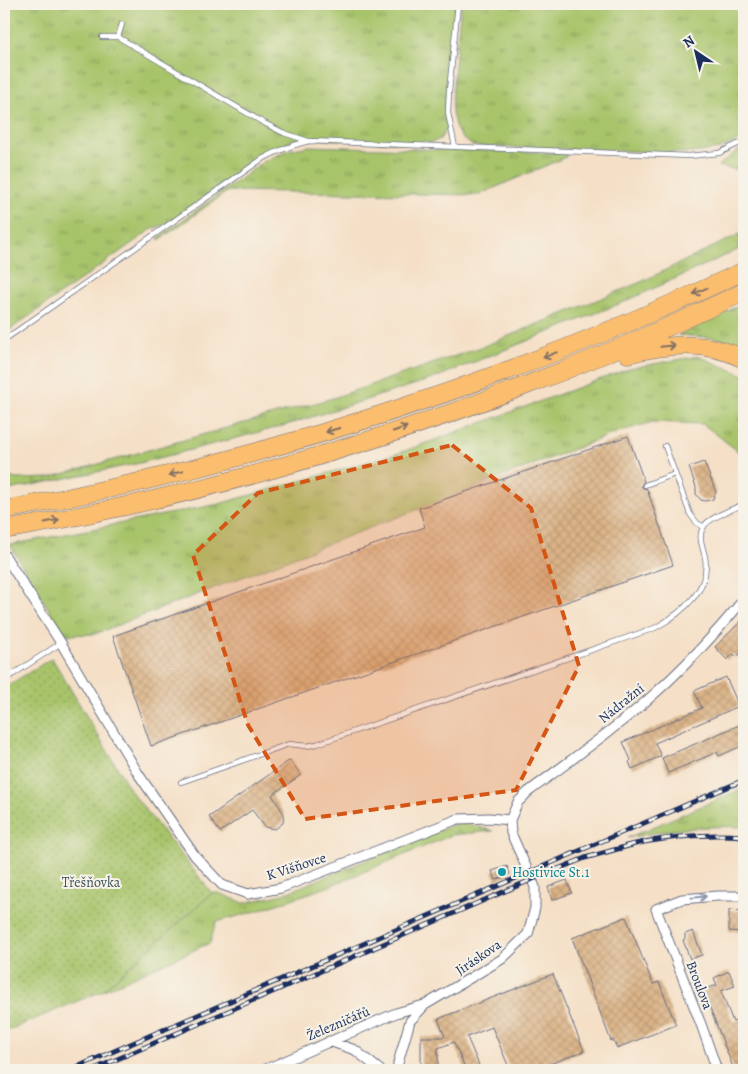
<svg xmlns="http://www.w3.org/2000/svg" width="748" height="1074" viewBox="0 0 748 1074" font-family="Alegreya,serif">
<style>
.grass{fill:url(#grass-tufts);stroke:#627a64}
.park{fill:url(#park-dots);stroke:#627a64}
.building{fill:url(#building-cross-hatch)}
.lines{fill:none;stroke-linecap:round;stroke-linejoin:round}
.lane-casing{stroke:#676d83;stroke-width:6}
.street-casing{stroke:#676d83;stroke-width:11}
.highway-casing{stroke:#676d83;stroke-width:19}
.lane{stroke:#fff;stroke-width:4.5}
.street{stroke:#fff;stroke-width:9}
.highway{stroke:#fbbd6e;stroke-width:18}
.rail-casing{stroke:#1b2f5e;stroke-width:5}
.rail{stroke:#f7f3e8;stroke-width:3;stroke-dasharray:9;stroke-linecap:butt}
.oneway{stroke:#806f65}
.oneway2{stroke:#8d97ae}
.marked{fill:#d45514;fill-opacity:0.2;stroke:#d45514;stroke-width:4;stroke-dasharray:10 6;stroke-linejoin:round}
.culture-dot{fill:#0f9aa8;stroke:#f7f3e8;stroke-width:2}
.labels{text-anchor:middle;stroke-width:4;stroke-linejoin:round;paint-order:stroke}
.street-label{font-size:14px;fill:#1b2f5e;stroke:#f7f3e8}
.culture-label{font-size:14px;fill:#0d838f;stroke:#f7f3e8;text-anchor:start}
.park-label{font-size:14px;fill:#3e5461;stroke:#f7f3e8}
</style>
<defs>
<pattern id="grass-tufts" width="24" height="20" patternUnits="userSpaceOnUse" patternTransform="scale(1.25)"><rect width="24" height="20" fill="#a8c46b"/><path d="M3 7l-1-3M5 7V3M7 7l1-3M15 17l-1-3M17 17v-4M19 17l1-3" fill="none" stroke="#88a05b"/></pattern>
<pattern id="park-dots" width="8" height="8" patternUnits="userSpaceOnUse" patternTransform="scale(1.25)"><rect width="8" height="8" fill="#a8c46b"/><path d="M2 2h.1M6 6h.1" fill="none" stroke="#88a05b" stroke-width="1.8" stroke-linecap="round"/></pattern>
<pattern id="building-cross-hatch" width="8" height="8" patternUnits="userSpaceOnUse" patternTransform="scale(1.25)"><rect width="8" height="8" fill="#dbb386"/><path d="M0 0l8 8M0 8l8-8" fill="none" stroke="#bb9a76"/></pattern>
</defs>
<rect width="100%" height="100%" fill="#f7f3e8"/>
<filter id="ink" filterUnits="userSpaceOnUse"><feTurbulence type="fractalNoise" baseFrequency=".02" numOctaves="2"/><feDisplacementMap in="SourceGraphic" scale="10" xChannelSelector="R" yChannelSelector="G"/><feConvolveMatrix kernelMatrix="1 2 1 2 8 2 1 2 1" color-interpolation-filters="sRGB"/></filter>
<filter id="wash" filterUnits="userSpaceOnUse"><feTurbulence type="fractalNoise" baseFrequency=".0096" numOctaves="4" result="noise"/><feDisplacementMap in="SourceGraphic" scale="20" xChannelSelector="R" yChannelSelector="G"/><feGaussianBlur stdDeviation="1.12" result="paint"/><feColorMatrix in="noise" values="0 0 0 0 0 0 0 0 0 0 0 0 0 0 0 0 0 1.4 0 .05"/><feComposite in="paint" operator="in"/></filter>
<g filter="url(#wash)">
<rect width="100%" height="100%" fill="#f5e0c7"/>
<path class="grass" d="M4,4H456L445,107L447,128L440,139L428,144L314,139L293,140L264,154L169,223L152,229L4,334Z
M461,4H744V138L720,149L691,153L473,146L461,137L456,129L452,113V95Z
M309,146L566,153V157L478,195L228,191L159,240L158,238L266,160L289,150Z
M744,146V169H734L718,166Z
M744,232V247L624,302L432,379L283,426L140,463L4,491V476L17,479L49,478L333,398L484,346L641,282Z
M744,303V346C724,337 700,337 678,335Z
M698,356L744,375V456L703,424L653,422L618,432L95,634L67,635L52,615L10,545L219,504L399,453L631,368Z
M744,788V827C705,825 666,830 627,838Z
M460,822L493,831L452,835L330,886L257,911L216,922L210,943L102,991L212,893H219L244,903L283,894Z"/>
<path class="park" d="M52,658L133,794L212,893L102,991L4,1032V688Z"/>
<g id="blocks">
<path class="building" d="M628,436L644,481L641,486L643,488L647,489L673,565L151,746L113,636L425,527L419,508Z
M704,462L716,492L713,499L705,501L701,500L696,494V487L689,467Z
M744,618V649L737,657L733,654L727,660L715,647Z
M726,677L739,706L655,743L661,756L632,769L629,762L631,760L623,742L702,708L694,691Z
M744,723V745L719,756L717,752L668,773L662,758Z
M290,760L301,775L272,795L284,814L283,823L275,829L265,827L252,810L220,832L209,817Z
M507,866L510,874L496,880L492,871Z
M567,880L572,893L552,900L548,887Z
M729,910L744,911V932L729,931Z
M626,917L653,984L659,982L676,1025L617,1048L613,1040L611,1041L572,938Z
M693,931L702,955L690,959L683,940L685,939V934Z
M729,971L735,986L721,991L733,1022L741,1019L744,1027V1066L734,1070L703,990L717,985L714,978Z
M553,974L584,1051L547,1065L549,1070H510L492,1027L467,1037L481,1070H466L454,1042L438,1048V1070H421V1037H445L438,1019Z"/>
</g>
</g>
<g filter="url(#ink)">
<use href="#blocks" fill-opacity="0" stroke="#676d83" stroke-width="1"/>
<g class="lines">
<defs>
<path id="lane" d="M102,37H118L264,123L284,133L308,141
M118,37L122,24
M455,147L448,113L449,91L458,4
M4,340L262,159C277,151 292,145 309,141L689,156L719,153L744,141
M665,446L690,514L697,523L704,527
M645,485L675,474
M4,680L61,643
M181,782L289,744L307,746L317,744L655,628C682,613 711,590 705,557C703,547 697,536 704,526C710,517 734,509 744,504
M595,1070L598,1069"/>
<path id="street" d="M5,556L61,643L139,775L195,856L222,885L248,894L281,888L458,819L489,818L510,820
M510,820L518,802L528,792C569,761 613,731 652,696C685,667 716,633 744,599
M329,1041L355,1050L380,1070
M264,1070L396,1013L424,1005
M398,1070V1063L410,1021L425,1005L502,959L528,934L535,908V887L511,833L510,820
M717,1070L702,1027L656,909L682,899L717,896H744"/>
<path id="highway" d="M628,354C668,344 706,340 744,359
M4,510C260,463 508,382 744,271
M4,530C259,486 510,403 744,292"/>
</defs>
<use href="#lane" class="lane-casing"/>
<use href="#street" class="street-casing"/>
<use href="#highway" class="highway-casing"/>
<use href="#lane" class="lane"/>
<use href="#street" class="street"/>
<use href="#highway" class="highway"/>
<defs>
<path id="rail" d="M626,846C664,837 705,833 744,836
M70,1070L744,780
M92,1070L533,879L585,858L632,845"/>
</defs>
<use href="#rail" class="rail-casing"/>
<use href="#rail" class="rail"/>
</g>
<defs><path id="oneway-shaft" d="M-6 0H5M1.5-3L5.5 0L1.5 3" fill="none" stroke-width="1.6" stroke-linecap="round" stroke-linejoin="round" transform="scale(1.25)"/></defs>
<g class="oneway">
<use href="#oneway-shaft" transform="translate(700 291) rotate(155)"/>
<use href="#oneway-shaft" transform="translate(668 346) rotate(-6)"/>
<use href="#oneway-shaft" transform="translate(550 355) rotate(158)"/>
<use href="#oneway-shaft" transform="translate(400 429) rotate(-19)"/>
<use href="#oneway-shaft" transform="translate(333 430) rotate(163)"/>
<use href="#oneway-shaft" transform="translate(176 473) rotate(166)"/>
<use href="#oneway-shaft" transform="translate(52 521) rotate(-12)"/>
</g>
<use class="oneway2" href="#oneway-shaft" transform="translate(699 897) rotate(-5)"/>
</g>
<path class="marked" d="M452,445L531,508L579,666L516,790L305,819L248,725L193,555L258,493Z"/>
<circle class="culture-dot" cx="502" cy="872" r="5"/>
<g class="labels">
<g class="street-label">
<text transform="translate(621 703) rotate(-39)" y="5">Nádražní</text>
<text transform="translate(296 866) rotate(-18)" y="5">K Višňovce</text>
<text transform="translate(478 957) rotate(-34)" y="5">Jiráskova</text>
<text transform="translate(700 985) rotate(69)" y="5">Broulova</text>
<text transform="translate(338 1023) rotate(-23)" y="5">Železničářů</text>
</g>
<g class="culture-label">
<text x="512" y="877">Hostivice St.1</text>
</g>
<g class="park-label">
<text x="91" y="887">Třešňovka</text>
</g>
</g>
<rect width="748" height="1074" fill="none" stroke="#f7f3e8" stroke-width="20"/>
<g transform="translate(696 52) rotate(325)" stroke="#f7f3e8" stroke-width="4" paint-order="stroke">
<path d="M0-4L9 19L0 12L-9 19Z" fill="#1b2f5e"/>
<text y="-8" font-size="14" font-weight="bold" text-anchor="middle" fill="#1b2f5e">N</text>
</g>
</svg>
